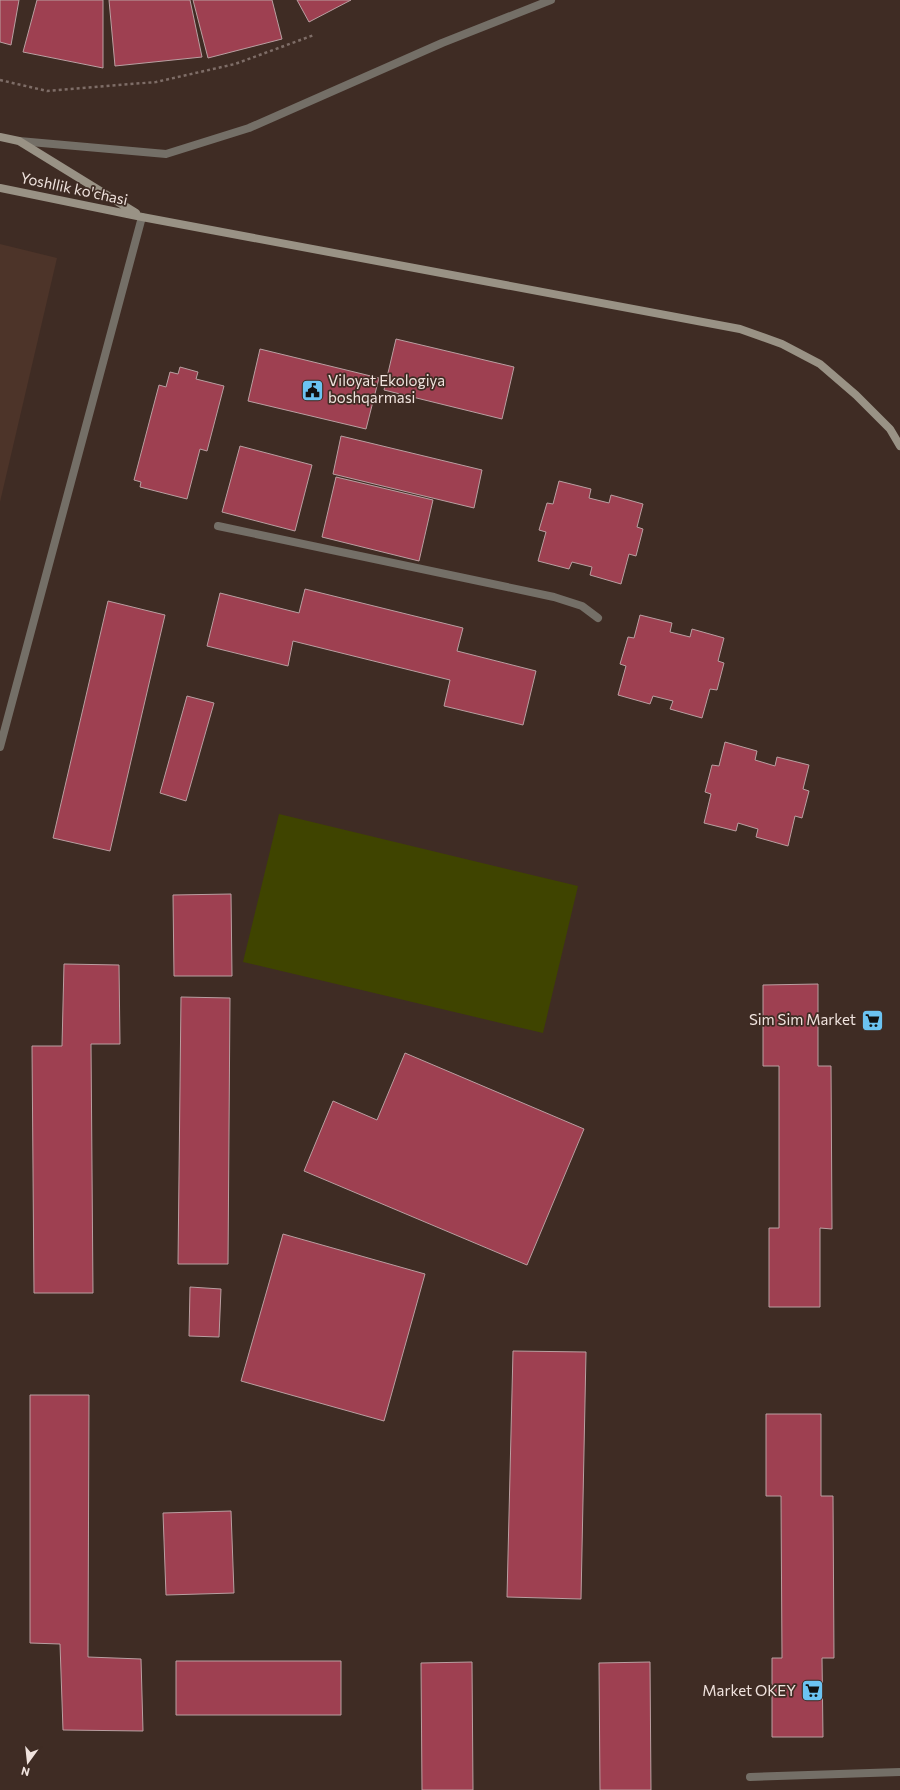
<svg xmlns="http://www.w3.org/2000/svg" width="900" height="1790" viewBox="0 0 900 1790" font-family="Commissioner,sans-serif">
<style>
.built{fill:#4d3429}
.green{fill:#3f4400}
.building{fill:#9e4051;stroke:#b99fa1}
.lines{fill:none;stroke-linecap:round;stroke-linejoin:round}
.path{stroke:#7e6d67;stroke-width:2.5;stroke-dasharray:3 3;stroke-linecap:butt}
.lane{stroke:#746f67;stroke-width:8}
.street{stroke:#746f67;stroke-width:8}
.secondary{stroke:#999285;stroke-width:8}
.labels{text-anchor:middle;stroke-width:3.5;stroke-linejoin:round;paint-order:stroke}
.street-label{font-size:15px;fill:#f0e3de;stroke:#3f2c24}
.poi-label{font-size:15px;fill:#f0e3de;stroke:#3f2c24;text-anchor:end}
</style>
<rect width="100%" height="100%" fill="#3f2c24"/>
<path class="built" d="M0,244L57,258L0,502Z"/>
<path class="green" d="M279,814L578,886L543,1033L243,962Z"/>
<path class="building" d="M0,0H19L11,45L0,42Z
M37,0H103V68L23,52Z
M109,0H190L202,57L115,66Z
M193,0H272L282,39L208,58Z
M297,0H351L309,22Z
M396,339L514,367L502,419L384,390Z
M260,349L379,378L366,429L248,401Z
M180,367L198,372L196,379L224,386L207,451L200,449L187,499L140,487L141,482L134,480L159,385L166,387L170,372L178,374Z
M341,436L482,470L474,508L333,474Z
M240,446L312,465L295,531L222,512Z
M336,477L433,500L419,561L322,537Z
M559,481L591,489L589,498L609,503L611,495L643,504L637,527L643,529L636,556L629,554L621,584L590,575L592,567L572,562L569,569L538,561L546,532L539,530L547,503L553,504Z
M305,589L463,628L457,651L536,671L523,725L444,706L450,680L293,641L288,666L207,646L220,593L299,613Z
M108,601L165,615L110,851L53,838Z
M640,615L672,623L670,632L690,637L692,629L724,638L718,661L724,663L717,690L710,689L702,718L670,709L673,701L653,696L650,704L618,695L626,666L620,664L628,637L634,638Z
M187,696L214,703L186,801L160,793Z
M725,742L757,751L755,760L775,766L777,757L809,765L803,789L809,791L802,818L795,816L788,846L756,837L758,829L738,823L736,831L704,823L711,794L705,792L712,765L719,766Z
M231,894L232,976H174L173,895Z
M64,964L119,965L120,1044H91L93,1293H34L32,1046H62Z
M818,984V1066H831L832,1229L820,1228V1307H769V1228H779V1066H763V985Z
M181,997L230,998L228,1264H178Z
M405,1053L584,1129L527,1265L304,1171L333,1101L377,1120Z
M283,1234L425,1274L384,1421L241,1381Z
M190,1287L221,1289L219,1337L189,1336Z
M513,1351L586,1352L581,1599L507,1597Z
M30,1395H89L88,1657L141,1659L143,1731L63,1730L60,1644L30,1643Z
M766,1414H821V1496H833L834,1658H822L823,1737H772V1658H782L781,1496H766Z
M231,1511L234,1593L166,1595L163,1513Z
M176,1661H341V1715H176Z
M472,1662L473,1790H422L421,1663Z
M650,1662L651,1790H600L599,1663Z"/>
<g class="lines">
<path class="path" d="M0,80L47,91L156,82L235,64L314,35"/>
<path class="lane" d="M19,141L166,154L249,128L442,43L551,0
M218,526L554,597L582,606L598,618
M750,1777L900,1772"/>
<path class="street" d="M0,747L142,217"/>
<path class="secondary" d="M0,137L19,141L136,213
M0,188L142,217L740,329L782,344L820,364L856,395L890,429L900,446"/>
</g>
<defs>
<symbol id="civic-square" viewBox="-11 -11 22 22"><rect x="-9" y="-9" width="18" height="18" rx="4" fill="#6bc3f2" stroke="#3f2c24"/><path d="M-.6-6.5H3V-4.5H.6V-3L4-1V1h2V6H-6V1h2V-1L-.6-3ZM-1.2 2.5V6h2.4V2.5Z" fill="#111"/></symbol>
<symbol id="supermarket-square" viewBox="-11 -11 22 22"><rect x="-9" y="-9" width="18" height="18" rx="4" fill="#6bc3f2" stroke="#3f2c24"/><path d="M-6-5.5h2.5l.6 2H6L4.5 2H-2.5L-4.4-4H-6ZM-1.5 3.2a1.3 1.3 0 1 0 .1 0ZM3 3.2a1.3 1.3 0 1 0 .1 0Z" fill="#111"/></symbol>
</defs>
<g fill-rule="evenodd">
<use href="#civic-square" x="300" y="378" width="25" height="25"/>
<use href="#supermarket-square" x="860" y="1008" width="25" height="25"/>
<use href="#supermarket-square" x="800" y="1678" width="25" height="25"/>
</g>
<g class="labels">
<g class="street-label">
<text transform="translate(74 189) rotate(12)" y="5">Yoshllik ko'chasi</text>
</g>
<g class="poi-label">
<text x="328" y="386" text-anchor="start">Viloyat Ekologiya<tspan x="328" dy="17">boshqarmasi</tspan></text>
<text x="856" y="1025">Sim Sim Market</text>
<text x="796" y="1696">Market OKEY</text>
</g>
</g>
<g transform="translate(28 1762) rotate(195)" stroke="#3f2c24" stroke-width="3" paint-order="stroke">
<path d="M0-3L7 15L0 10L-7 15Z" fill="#f0e3de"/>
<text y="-6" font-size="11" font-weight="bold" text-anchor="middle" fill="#f0e3de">N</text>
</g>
</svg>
